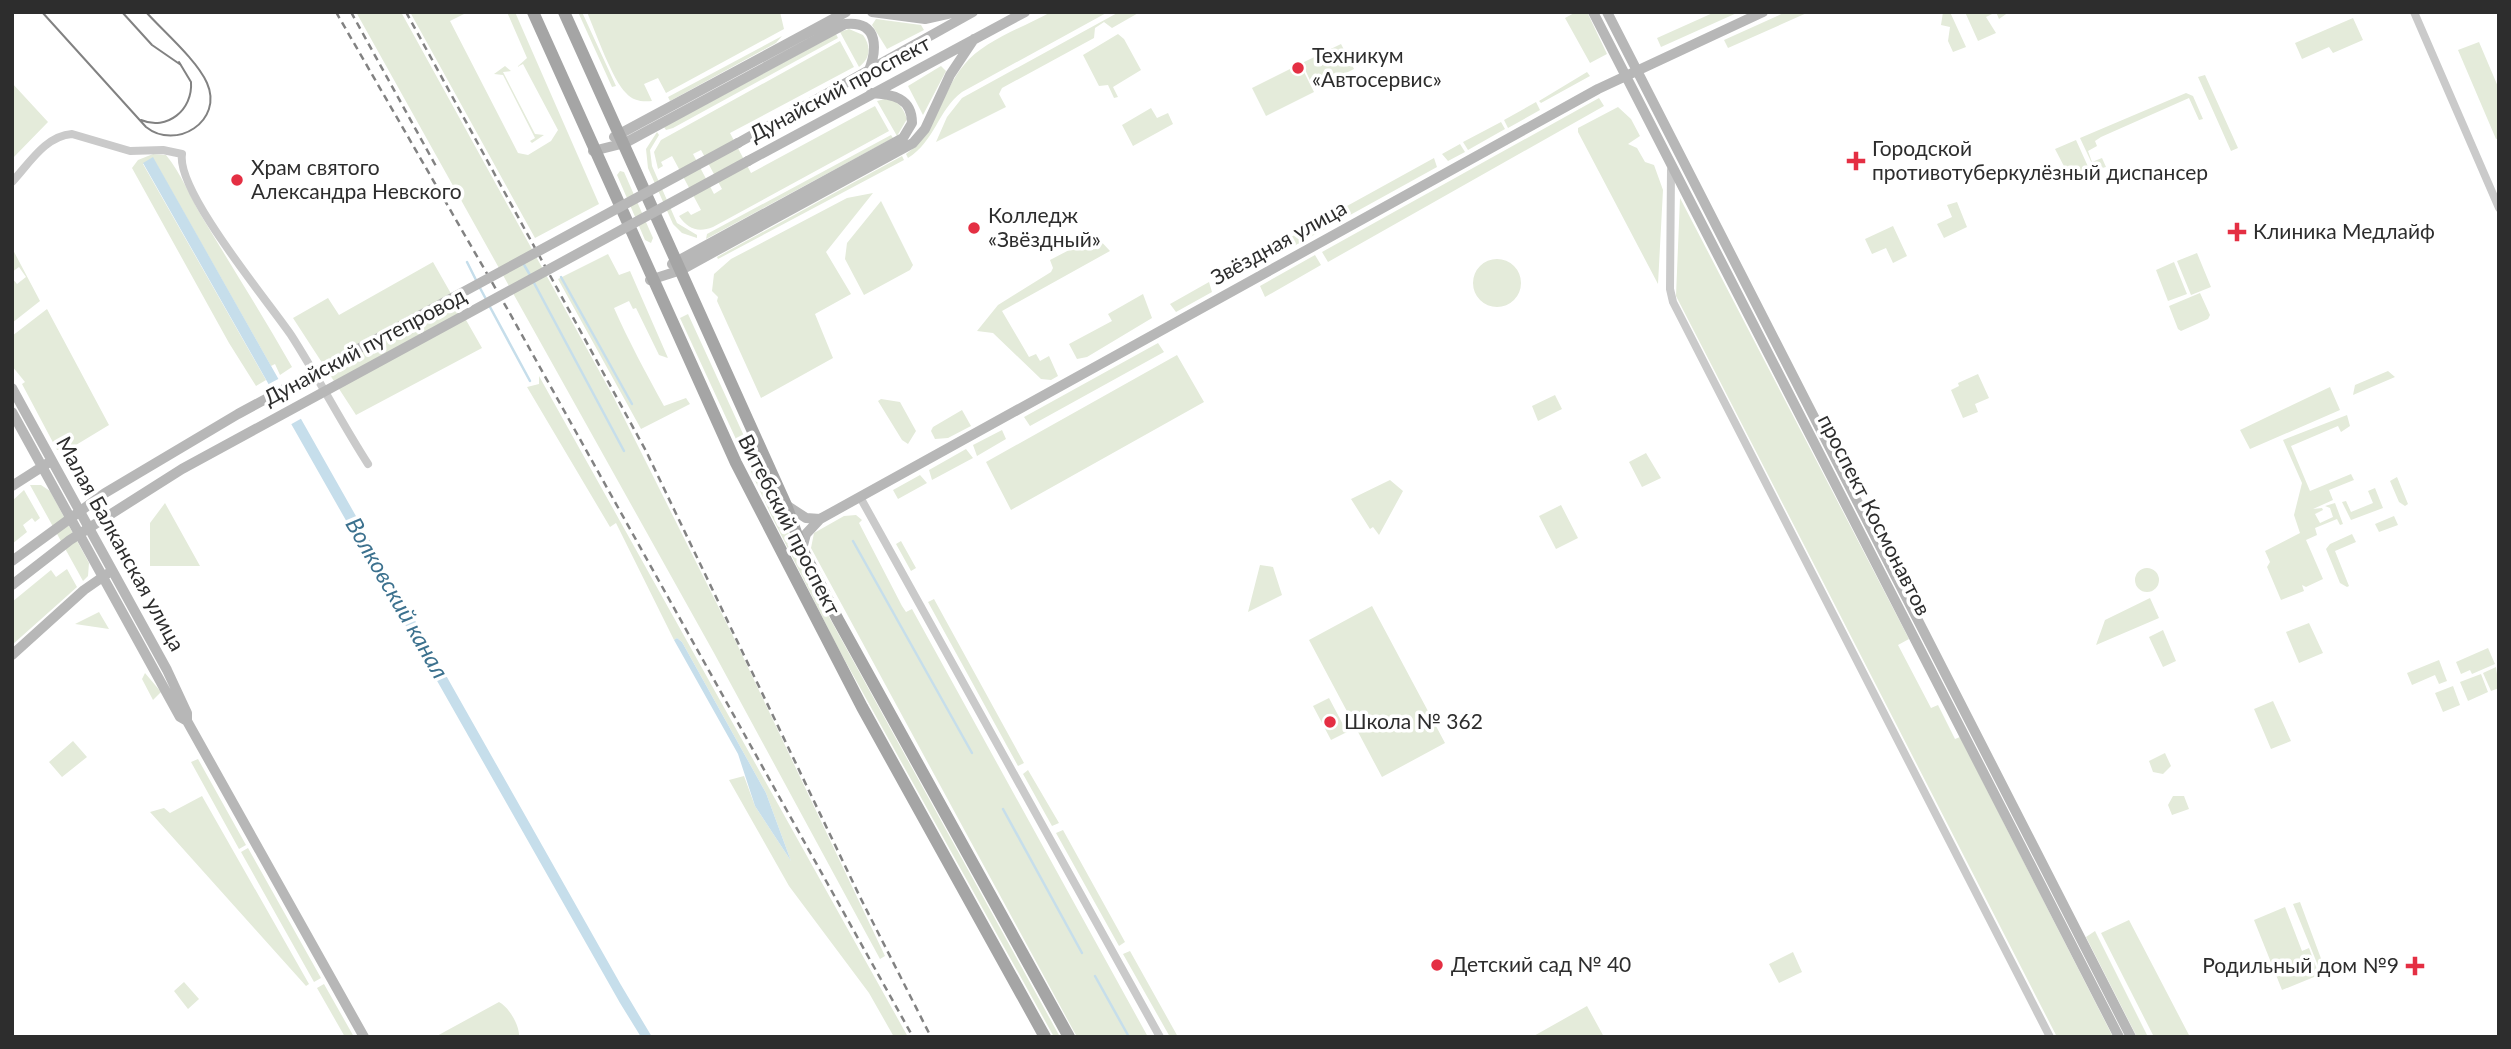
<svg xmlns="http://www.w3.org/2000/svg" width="2511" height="1049" viewBox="0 0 2511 1049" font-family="Lato,sans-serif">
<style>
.green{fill:#e4ebda;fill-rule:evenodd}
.water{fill:#c6deeb}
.pier{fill:#fff}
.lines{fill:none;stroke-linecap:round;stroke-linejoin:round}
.stream{stroke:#c6deeb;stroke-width:2.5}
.street{stroke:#cacaca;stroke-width:8}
.secondary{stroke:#b7b7b7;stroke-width:10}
.primary{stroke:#a5a5a5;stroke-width:12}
.tram{stroke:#828282;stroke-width:2}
.rail{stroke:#828282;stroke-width:2.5;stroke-dasharray:7 5;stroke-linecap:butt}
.secondary-bridge{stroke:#b7b7b7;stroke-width:10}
.poi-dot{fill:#e42f43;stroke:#fff;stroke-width:2.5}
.labels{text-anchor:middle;stroke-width:7;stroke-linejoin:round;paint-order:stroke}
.poi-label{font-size:21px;fill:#2d2d2d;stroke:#fff;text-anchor:start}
.street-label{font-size:21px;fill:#2d2d2d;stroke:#fff}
.water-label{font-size:23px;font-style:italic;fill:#3c718e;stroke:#fff}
</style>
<rect width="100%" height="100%" fill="#fff"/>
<path class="green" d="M356,12H401L613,396L736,642L885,956L880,959L714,653Z
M410,12H468L450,21L518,153L528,155L551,141L558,130L523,64L517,67L527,58L507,12H515L599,204L535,238Z
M578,12H582L616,86L612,87Z
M587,12H780L784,29L666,93L658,78L644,84L652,101C642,102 633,101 626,93C613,81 595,31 587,12Z
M1051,12H1108L962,92C938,110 935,141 908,158L906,154C938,132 940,93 964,65C983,41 1024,27 1051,12Z
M1119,12H1140L1112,28L1104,22L1095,28L1094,38L1002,88L999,94L1006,107L936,142L947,117L962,98Z
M1576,12H1587L1607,54L1590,63L1565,18Z
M1715,12H1739L1661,47L1657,38Z
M1786,12H1809L1728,48L1724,40Z
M1943,12H1950L1966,47L1953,52L1948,41L1950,27L1941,25Z
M1965,12H2009L1999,19L1996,12L1986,17L1996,33L1978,41Z
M2353,18L2363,40L2333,53L2329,47L2302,59L2295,43Z
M876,19L921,25L924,30L887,49L872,25Z
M849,29L863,35C871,46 871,58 859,67L840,32Z
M836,34L838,38L673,128L666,130L664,127Z
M1118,34L1124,39L1141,70L1113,87L1118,97L1114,98L1108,85L1099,86L1083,55Z
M782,36L776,43L670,101L668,97Z
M840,41L854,67L730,133L751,173L875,106L889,131L713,227C698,233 688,229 679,216L688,211L691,215L701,210L672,156L661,162L663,166L658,169L654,152L661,140ZM701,150L722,189L714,194L693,154Z
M2479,42L2499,89V138L2496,139L2458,50Z
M1341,44L1354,69L1314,89L1302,63Z
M1300,64L1314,92L1266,116L1252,88Z
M505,66L511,71L503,72L535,134L544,135L532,143L530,141L535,138L503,75L494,74Z
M941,66L946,71L923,115L908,86Z
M1587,72L1590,76L1541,103L1539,101Z
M2205,75L2238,148L2231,151L2198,77Z
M12,83L48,122L12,159Z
M2186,93L2193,96L2203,119L2199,120L2189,98L2101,137L2095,141L2097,146L2088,151L2092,162L2102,158L2106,167L2095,170L2080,138Z
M1599,98L1604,106L1328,262L1322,252Z
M885,99C898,100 903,107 907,119L897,136L877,101Z
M1536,102L1540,110L1508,128L1504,120Z
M1618,107L1631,119L1640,136L1628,144L1637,148L1645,162L1654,165L1663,190L1658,284L1578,132V128Z
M1151,108L1157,118L1168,113L1173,124L1133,146L1122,125Z
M1501,122L1505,129L1468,150L1463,142Z
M657,132L659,135L650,150L652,166L677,223L697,235V238L682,233L673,224L648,168L646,149Z
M891,135L893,138L706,239L707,234Z
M2076,140L2090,171L2067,172L2055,149Z
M1460,144L1465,152L1448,161L1442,154Z
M153,154L166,155C181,173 190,197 202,217C232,267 263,316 292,367L280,375L275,364L271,366L153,158L143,164L266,380L256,386L229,343L132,168L138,160Z
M902,156L904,160L718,259L717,257Z
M1434,158L1437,167L1294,246L1289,238Z
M620,171L624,172L653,238L651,243L645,240L617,175Z
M873,193L826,252L851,294L815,314L833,358L761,398L717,301L718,297L712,291L714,274L731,259L847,198Z
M1680,198L1909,639L1898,645L1931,708L1938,705L1955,739L1960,737L2113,1037H2057L1676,296Z
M881,201L913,265L910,270L864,295L845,259L847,243Z
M1957,202L1967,227L1944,238L1937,224L1952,217L1947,205Z
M1893,226L1907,256L1893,263L1886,248L1872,254L1865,239Z
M1096,236L1110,251L1002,311L1029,357L1036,354L1040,361L1049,356L1058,376L1051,380L1041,379L993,333L977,331L998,305L1051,272L1053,268L1050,260Z
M12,248L40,301L12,323V278L17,284L26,277L19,267L12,272Z
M2197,253L2211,287L2191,295L2177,261Z
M608,254L619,275L630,271L668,358L659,355L636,308L633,309L629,301L614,308C628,340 646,373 664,406L686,398L690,404L641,429L558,279Z
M1315,255L1321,265L1265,297L1260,286Z
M1473 283a24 24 0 1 1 48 0a24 24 0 1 1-48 0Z
M433,262L482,348L356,415L293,318L328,298L339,315Z
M2174,262L2187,294L2168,301L2156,270Z
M1209,282L1212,292L1176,312L1170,304Z
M2200,293L2210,315L2208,319L2181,331L2178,329L2169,306Z
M1143,294L1152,318L1087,357L1077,359L1069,344L1112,321L1108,314Z
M47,309L109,425L71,448L57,450L22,384L25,382L12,366V336Z
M688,314L817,595L1060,1037H1054L838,648L772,517L680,318Z
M1158,343L1164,352L1030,426L1024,417Z
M1177,355L1204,402L1011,510L986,462Z
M2388,371L2395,377L2353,395L2355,385Z
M1978,374L1989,398L1975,404L1978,412L1963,418L1951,390L1959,386L1958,383Z
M539,376L908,1037H894L869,993L789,886L729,780L744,776L755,806L791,861L766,793L682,642L677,638L674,640L616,523L610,527L527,387L539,384Z
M2330,387L2340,410L2250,449L2240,430Z
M1555,395L1562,409L1538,421L1532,406Z
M881,399L900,402L916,431L908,444L902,440L878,401Z
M962,410L971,426L948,438L935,439L931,431L933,427Z
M2347,415L2350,426L2341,432L2338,426L2291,446L2310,491L2351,474L2354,480L2329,490L2333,500L2313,509L2322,508L2323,510L2315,514L2320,523L2333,517L2330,508L2325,506L2335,503L2343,524L2340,525L2337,519L2315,528L2317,535L2306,540L2323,579L2306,587L2302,585L2304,591L2281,600L2267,567L2270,562L2265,551L2300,533L2294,515L2302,483L2283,440Z
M1002,430L1006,439L977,456L973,445Z
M966,449L973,458L932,480L929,470Z
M1646,453L1661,478L1642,487L1629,462Z
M71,459C80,463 89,475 88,485L82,488L63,461Z
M920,475L927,483L898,499L893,490Z
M2397,477L2408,504L2405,506L2399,502L2390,481Z
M1390,480L1403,491L1379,535L1373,527L1370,529L1351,499Z
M30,485H41L50,491L89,563L88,576L83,581Z
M2375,488L2383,508L2351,520L2342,502L2346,501L2351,512L2373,503L2368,491Z
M24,490L40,518L35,522L32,518L23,525L27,532L12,544V501Z
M165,503L200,566H150V523Z
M1561,505L1578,538L1556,549L1539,516Z
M856,515L862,520L859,523L902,606L906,612L912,609L1148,1037H1077L811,548L814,533L844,516Z
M2394,516L2398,525L2379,532L2375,524Z
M2352,534L2356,542L2335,551L2349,586L2347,587L2340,583L2326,549L2330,544Z
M901,541L916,568L911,571L896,544Z
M1260,565L1273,567L1282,595L1248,612Z
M2135 580a12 12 0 1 1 24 0a12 12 0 1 1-24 0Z
M67,569L77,587L12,645V602L51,570L56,577Z
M2150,598L2159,618L2096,645L2105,620Z
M934,599L1024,763L1018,766L928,602Z
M1372,606L1445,743L1382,777L1309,640Z
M99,612L109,629L75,624Z
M2309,623L2323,653L2299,663L2286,632Z
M2163,630L2176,661L2163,667L2149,637Z
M2488,648L2495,664L2472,674L2470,670L2461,674L2456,662Z
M2439,660L2447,681L2439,684L2435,675L2412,685L2407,673Z
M2496,667L2499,688L2491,691L2483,673Z
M145,673L161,692L153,700L142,679Z
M2481,674L2488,692L2468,701L2460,682Z
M2453,686L2460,705L2443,712L2435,693Z
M1329,698L1347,732L1331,740L1313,706Z
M2273,701L2291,741L2271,749L2254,709Z
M73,741L87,757L62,777L49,762Z
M2165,753L2171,766L2163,774L2153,772L2149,761Z
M198,759L246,845L239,849L191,762Z
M1028,770L1059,823L1052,826L1023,774Z
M202,796L309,984L306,986L150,812L164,808L170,813Z
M2173,796H2184L2189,809L2172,815L2168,805Z
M1063,830L1125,942L1119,946L1056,833Z
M248,848L321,978L314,982L241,852Z
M2300,902L2326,972L2321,973L2293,904Z
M2285,907L2302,951L2309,948L2319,975L2282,990L2254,920Z
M2129,920L2190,1037H2154L2101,933Z
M2095,931L2148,1037H2137L2086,937Z
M1130,951L1178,1037H1170L1123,954Z
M1793,952L1802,972L1779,983L1769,964Z
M184,982L199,999L188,1009L174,991Z
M324,984L354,1037H345L317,988Z
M499,1002C509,1007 520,1026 519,1037H435Z
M1587,1006L1604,1037H1532Z"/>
<path class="water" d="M153,157L621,985L652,1037H641L620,1003L143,163Z
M677,638L682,642L766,793L791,861L755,806L738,754L674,640Z"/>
<path class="pier" d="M282,377L304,417L288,426L265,386Z"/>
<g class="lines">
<path class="stream" d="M467,262L477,282
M523,263L530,275
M561,277L632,404
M533,281L624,451
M480,288L487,301
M490,307L530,381
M853,541L972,753
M1003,809L1082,953
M1095,976L1129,1037"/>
<path class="street" d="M2414,12L2499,208
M1671,170L1670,289L1673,302L2050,1037
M12,182C29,164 45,136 72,134L130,151L163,150L182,154C176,191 267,300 291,335C318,377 341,422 368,464
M860,497L1160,1037"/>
<path class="secondary" d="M872,12L925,19L956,12
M1593,12L2119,1037
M1607,12L2131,1037
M614,137L846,12
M738,143L973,12
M593,151L625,143L845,24C880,20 877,51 868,73
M748,161L1025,12
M672,264L903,138L912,123C912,98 893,94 871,93
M650,280L681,270L913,143L925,129L950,75L974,39
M12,388L167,670L187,713V721
M12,412L180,717L187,721L364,1037
M12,486L48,463
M786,505L806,518L820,519
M802,549L806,534L820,519L1598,89L1763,12
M12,655L84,590L107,574"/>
<path class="primary" d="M533,12L736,463L862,707L1045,1037
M564,12L786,505L802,549L837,618L1069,1037"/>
<path class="tram" d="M42,12L146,127C176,151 224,121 207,83C197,60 163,31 146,12
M122,12L152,45L181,65
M141,120C167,131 193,110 191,82L179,62"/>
<path class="rail" d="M336,12L508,310L913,1037
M351,12L437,168
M406,12L646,451L860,897L931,1037"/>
<path class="secondary-bridge" d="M12,561L105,493L238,414L738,143
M12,585L70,540L182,469L748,161"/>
</g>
<g class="poi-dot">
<circle cx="1298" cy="68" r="7"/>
<path d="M1852.5 150.5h7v7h7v7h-7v7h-7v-7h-7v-7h7z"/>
<circle cx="237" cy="180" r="7"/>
<circle cx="974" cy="228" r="7"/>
<path d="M2233.5 221.5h7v7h7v7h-7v7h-7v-7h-7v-7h7z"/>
<circle cx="1330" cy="722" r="7"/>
<circle cx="1437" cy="965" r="7"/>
<path d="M2411.5 955.5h7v7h7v7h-7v7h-7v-7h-7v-7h7z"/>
</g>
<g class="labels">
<g class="poi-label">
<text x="1312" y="63">Техникум<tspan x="1312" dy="24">«Автосервис»</tspan></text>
<text x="1872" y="156">Городской<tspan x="1872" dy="24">противотуберкулёзный диспансер</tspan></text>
<text x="251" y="175">Храм святого<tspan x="251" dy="24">Александра Невского</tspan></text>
<text x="988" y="223">Колледж<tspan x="988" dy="24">«Звёздный»</tspan></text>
<text x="2253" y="239">Клиника Медлайф</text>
<text x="1344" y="729">Школа № 362</text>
<text x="1451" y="972">Детский сад № 40</text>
<text x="2399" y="973" text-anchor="end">Родильный дом №9</text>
</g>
<g class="street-label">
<text transform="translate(840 89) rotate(-28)" y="7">Дунайский проспект</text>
<text transform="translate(1279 243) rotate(-29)" y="7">Звёздная улица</text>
<text transform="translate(365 347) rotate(-28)" y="7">Дунайский путепровод</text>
<text transform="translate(1874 515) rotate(63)" y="7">проспект Космонавтов</text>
<text transform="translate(789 525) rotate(63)" y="7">Витебский проспект</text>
<text transform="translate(120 544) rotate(61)" y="7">Малая Балканская улица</text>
</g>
<g class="water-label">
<text transform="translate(397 598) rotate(60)" y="8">Волковский канал</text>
</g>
</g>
<rect width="2511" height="1049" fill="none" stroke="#2d2d2d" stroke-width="28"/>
</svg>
